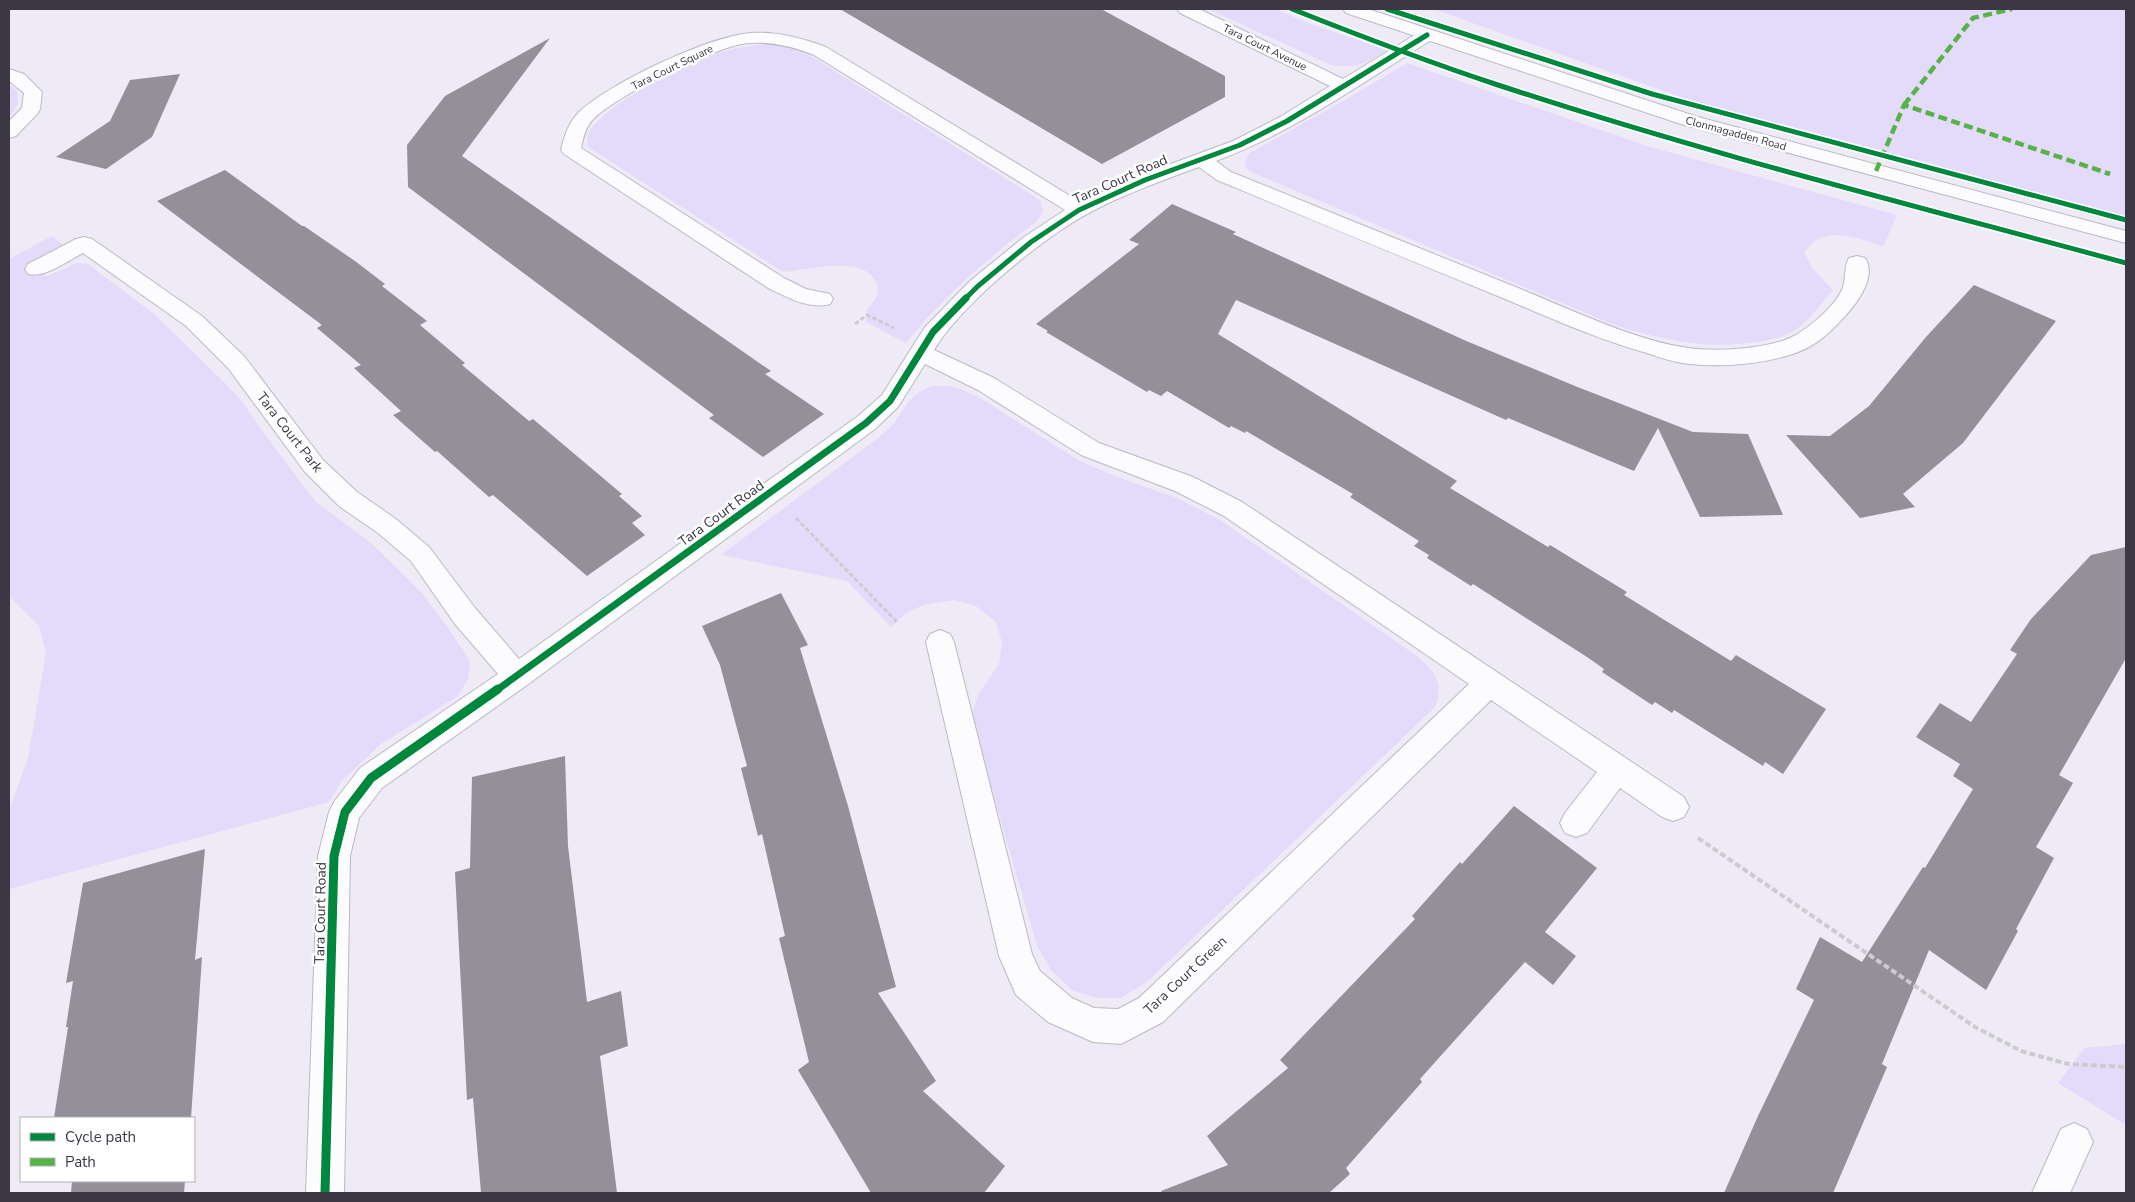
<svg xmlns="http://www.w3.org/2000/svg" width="2135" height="1202" viewBox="0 0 2135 1202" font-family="'Nunito Sans',sans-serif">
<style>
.green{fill:#e4dbfa}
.building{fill:#93909a}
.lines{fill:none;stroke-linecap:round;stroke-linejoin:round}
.street-casing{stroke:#bcb8c4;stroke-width:2}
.secondary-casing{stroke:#bcb8c4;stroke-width:2}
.path-far1{stroke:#cdcbd1;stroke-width:3;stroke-dasharray:4.5 2.5;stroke-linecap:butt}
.path{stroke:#cdcbd1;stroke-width:4;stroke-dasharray:6 3;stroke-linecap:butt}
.street{fill:#fcfcfe;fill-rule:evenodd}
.secondary{fill:#fcfcfe;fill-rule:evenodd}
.quiet{stroke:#57b247;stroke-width:4.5;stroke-dasharray:9 4.5;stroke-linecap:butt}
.cycleway-far2-casing{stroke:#fff;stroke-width:8}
.cycleway-far1-casing{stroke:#fff;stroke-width:10}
.cycleway-casing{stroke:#fff;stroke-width:12}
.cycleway-far2{stroke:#00873e;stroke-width:5}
.cycleway-far1{stroke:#00873e;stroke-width:7}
.cycleway{stroke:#00873e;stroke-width:9}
.labels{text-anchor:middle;stroke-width:5;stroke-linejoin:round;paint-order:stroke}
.far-street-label{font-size:11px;fill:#3b3744;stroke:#fff}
.street-label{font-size:14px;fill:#3b3744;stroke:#fff}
</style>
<rect width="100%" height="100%" fill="#eeebf6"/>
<path class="green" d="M1208,9H1275L1311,24L1387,50C1363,64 1359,69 1331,65Z
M1433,9H2126V216L1942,169L1689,100Z
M767,44L789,47L811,56L1040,200L1043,211L1038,220C990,257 944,295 906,343L866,322L867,309C875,301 881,294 876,282C864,254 807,270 783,272L588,147C588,142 586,139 588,135C599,107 678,69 708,57C727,49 747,46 767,44Z
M1407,63L1647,146L1897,215L1883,247C1857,237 1821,224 1804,253L1812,268L1833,290C1820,305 1808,323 1790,333C1778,339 1763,342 1749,343C1702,349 1659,339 1614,325L1251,172L1245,166V160L1250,153L1345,100Z
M9,84L17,91L18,104L9,118Z
M52,236L63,245L30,264L47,276L77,263L88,264L153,313L225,383L241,400L271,443L315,501L370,542L421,592L449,629L470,662L468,679L458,696L381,744L342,781L329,802L9,889V811L28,758L46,653L39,626L9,596V259Z
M932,386H952L977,396L1078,460L1120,478L1177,498L1220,520L1417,656C1434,671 1445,683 1435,707L1148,981L1121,998H1096L1072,990L1051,970L1037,946L971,718L979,693L999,664L1002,643L996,622L976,606L954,600L923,605L905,614L891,627L847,581L721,555L878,438C883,433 889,429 893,424C908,406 907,396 932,386Z
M2126,1044V1125L2058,1083L2084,1048Z"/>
<path class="building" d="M840,9H1101L1225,76V97L1102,164Z
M550,38L462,156L771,371L765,374L824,414L763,457L709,418L714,415L408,187L407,145L445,96Z
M180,74L152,137L106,169L56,157L110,121L130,80Z
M225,170L302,226H304L355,261L385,284L382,286L427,321L420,325L465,363L462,365L529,421L533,419L622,494L619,496L642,516L632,523L645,535L587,576L493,495L489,497L437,451L435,452L393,415L401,411L354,368L361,365L317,328L322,325L157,201Z
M1172,204L1236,232L1233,234L1464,340L1575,386L1693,432L1748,434L1783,515L1700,517L1658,428L1634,471L1508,418L1506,420L1236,300L1218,334L1457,481L1450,488L1548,547L1550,545L1627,592L1624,595L1731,661L1736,655L1826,709L1783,774L1765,762L1763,766L1674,710L1672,713L1655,702L1652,705L1602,672L1604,669L1587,657L1473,584L1471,586L1427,558L1429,555L1414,546L1419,541L1350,497L1353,494L1246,431L1245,433L1231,426L1229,428L1167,391L1161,396L1149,390L1147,392L1046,332L1048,331L1036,324L1139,244L1129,240Z
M1974,285L2056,321L1963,443L1903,494L1915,507L1860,518L1786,435L1830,436L1869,406L1926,337Z
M2126,547V658L2059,775L2073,783L2036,847L2054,858L2016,929L2018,931L1986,990L1929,950L1882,1064L1887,1067L1833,1193H1724L1758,1116L1814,1000L1796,989L1820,937L1862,962L1923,867L1925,868L1973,789L1953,776L1960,764L1916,737L1940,703L1971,722L2017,654L2010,650L2031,619L2091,555Z
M781,593L808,645L800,648L848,806L896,987L878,993L936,1081L923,1091L1005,1166L984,1193H871L798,1070L809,1062L779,938L785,936L762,834L758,836L741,768L747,766L720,665L702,626Z
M565,756L568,846L587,1002L621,991L628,1046L600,1056L617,1193H481L473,1098L467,1100L455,872L470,868L472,777Z
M1514,806L1597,868L1545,932L1576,956L1553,985L1525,962L1420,1079L1422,1082L1346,1168L1350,1174L1329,1193H1162L1161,1191L1228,1165L1207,1136L1288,1068L1280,1060L1415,919L1412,916L1460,862L1462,864Z
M205,849L195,960L202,957L191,1118H54L68,1027H66L73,981L66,983L83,883Z
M72,1181H185L184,1193H71Z"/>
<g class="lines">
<defs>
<path id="street" d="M1177,9H1199L1343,79L1421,31L1427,30L1433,31L1436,35L1433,39C1363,82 1294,132 1216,161L1231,172C1327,211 1422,249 1518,288C1570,309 1633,340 1688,348C1716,352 1767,349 1792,337C1809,328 1837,305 1843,287C1846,278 1844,266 1849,258L1857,256L1865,258C1877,276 1858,302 1846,315C1835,327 1824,339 1809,347C1779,363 1725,368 1691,364C1676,363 1661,358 1647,353C1600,340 1555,320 1510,301C1412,261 1314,221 1217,180L1199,167C1161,181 1122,195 1087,214C1041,239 961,305 934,350L994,378L1099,443L1193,477L1242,502L1684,797L1689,807L1684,817L1673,821L1662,817L1620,788L1587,833L1576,837L1565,833L1560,823L1565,813L1597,772L1491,700L1163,1022L1121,1044L1093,1042L1048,1022L1016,995L999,956L926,642L930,634L940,630L950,634L954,642L1032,954L1040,971L1072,998L1094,1008L1118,1009L1139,998L1469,684L1224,516L1175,491L1081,455L978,390L925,364L898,407L875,429L527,685L382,788L359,818L350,856L344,1193H306L318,856L329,812L334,802L360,768L498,674L455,624L411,561L378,533L339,506L305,472L228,368L186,326L83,253C67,261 46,278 28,274L25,269L28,264L76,239L84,237L92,239L202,316L244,356L323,460L357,492L396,519L429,547L475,608L519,659L857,417L882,395L925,327L970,281L1024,237L1065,210L814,55C791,46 767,40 742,44C712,49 608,99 590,123C585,130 583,139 581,148L784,278L806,289L830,294L833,299L830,304C809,310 787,297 768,288L564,154L561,150C564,136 569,122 579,112C610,83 709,36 751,33C777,31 802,38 826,47L1080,202L1138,176L1233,141L1280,117L1330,86L1180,13Z
M9,69L24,74L42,92L40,109L38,113L16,136L9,138V121L22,108L24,93L9,81Z
M2074,1123L2087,1129L2093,1142L2070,1193H2032L2061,1129Z"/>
<path id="secondary" d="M1343,9H1368L1698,117L2126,231V243L1684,125L1346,13Z"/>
</defs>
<use href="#street" class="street-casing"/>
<use href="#secondary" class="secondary-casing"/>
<path class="path-far1" d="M855,324L867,315L894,328
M796,518L897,622"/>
<path class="path" d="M1698,838L1975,1027L2021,1051L2068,1064L2126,1067"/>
<use href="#street" class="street"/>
<use href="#secondary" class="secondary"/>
<path class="quiet" d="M1904,105L1973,18L2012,9
M1876,171L1904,105L2110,174"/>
<defs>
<path id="cycleway-far2" d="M1292,9C1360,36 1428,62 1498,85C1704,153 1916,206 2126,263
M1387,9L1652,94L2126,220
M965,299L978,286L1031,242L1079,210L1145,180L1240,145L1287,121L1427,35"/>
<path id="cycleway-far1" d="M497,690L866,423L890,401L933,332L966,298"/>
<path id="cycleway" d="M325,1193L334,856L345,812L371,778L498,689"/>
</defs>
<use href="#cycleway-far2" class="cycleway-far2-casing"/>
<use href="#cycleway-far1" class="cycleway-far1-casing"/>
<use href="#cycleway" class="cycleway-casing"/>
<use href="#cycleway-far2" class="cycleway-far2"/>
<use href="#cycleway-far1" class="cycleway-far1"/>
<use href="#cycleway" class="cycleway"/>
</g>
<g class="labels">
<g class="far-street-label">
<text transform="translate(1265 47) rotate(26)" y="4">Tara Court Avenue</text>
<text transform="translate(672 67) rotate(-26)" y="4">Tara Court Square</text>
<text transform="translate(1736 133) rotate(15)" y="4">Clonmagadden Road</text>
</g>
<g class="street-label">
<text transform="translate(1120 179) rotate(-24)" y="5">Tara Court Road</text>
<text transform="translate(290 432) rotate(52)" y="5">Tara Court Park</text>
<text transform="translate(721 513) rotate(-36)" y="5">Tara Court Road</text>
<text transform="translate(320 913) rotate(-89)" y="5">Tara Court Road</text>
<text transform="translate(1185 975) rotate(-43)" y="5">Tara Court Green</text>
</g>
</g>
<rect width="2135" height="1202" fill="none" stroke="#3b3744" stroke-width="20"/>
<rect x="20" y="1117" width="175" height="65" fill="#ffffff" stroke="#b1afb4"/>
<rect x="30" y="1133" width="25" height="8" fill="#00873e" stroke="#b1afb4"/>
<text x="65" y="1142" font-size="15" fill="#3b3744">Cycle path</text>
<rect x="30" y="1158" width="25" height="8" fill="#57b247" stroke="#b1afb4"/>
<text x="65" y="1167" font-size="15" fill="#3b3744">Path</text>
</svg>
